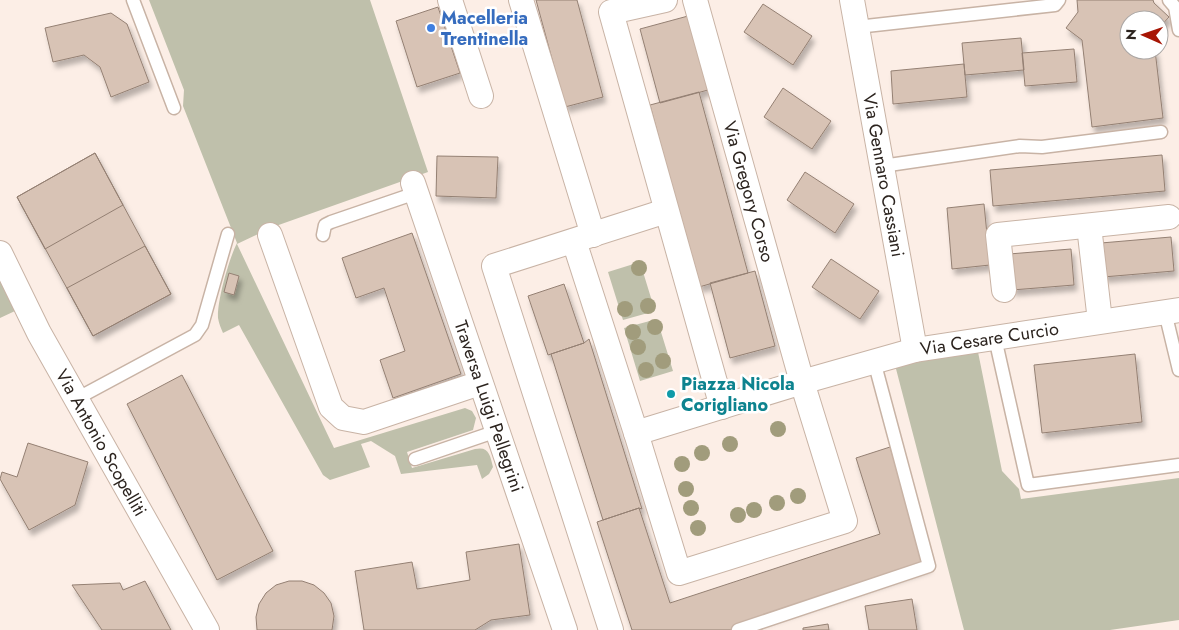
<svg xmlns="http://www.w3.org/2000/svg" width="1179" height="630" viewBox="0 0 1179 630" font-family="Jost,sans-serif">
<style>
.green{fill:#bfc0ab}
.building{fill:#d8c3b5;stroke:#948073;filter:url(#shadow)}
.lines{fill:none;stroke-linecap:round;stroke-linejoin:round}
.lane-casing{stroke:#c8b3a5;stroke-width:15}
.street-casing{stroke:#c8b3a5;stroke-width:26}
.lane{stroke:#fff;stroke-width:12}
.street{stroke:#fff;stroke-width:24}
.tree{fill:#a19c7c}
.shop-dot{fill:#3f7fe0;stroke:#fff;stroke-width:2}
.culture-dot{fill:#0f9aa8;stroke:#fff;stroke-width:2}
.labels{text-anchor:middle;stroke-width:5;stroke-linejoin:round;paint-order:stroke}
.shop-label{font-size:18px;font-weight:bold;fill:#366cbe;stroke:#fff;text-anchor:start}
.street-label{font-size:18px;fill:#2c241f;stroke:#fff}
.culture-label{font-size:18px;font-weight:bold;fill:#0d838f;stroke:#fff;text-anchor:start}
</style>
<defs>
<filter id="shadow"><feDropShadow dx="3" dy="5.5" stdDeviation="2.5" flood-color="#0004"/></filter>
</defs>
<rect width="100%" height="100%" fill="#fceee6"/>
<path class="green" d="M149,0H370L428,172L273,227L237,244L334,448L465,408L472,411L476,418L473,430L407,452L412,468L475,449C489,446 490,455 493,467L489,474L482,479L477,465L401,474L395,456L371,441L361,444L370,467L330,480L323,475L239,325L223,333C221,328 219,324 218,318C217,301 229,259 237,243L183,106L184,90Z
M640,262L655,311L623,320L608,272Z
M0,278L15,311L0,318Z
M657,319L673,371L640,381L624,328Z
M978,352L1002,471L1019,489L1021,499L1179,478V620L1110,630H964L895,365Z"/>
<path class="building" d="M536,0H577L603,97L565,107Z
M1077,0H1153L1154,3L1169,17L1159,28V20H1129V50H1155L1163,118L1092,127L1082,40L1066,28L1078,12Z
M763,4L812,36L793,65L744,32Z
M438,7L460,73L417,87L396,21Z
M111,13L127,24L149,82L111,97L100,67L84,55L53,62L45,28Z
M688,16L708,90L660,103L640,29Z
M1021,38L1024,70L965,75L962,43Z
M1074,49L1077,82L1025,86L1022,53Z
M964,64L967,97L893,104L891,71Z
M783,88L831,121L812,149L764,117Z
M699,92L748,273L699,287L650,105Z
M95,153L171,294L93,336L17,197Z
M95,153L123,205L45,249L17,197Z
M1162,155L1165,191L993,206L990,170Z
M437,156L498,157L496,198L436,196Z
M805,172L854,204L835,233L787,200Z
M984,204L990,265L952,269L947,208Z
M412,233L461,374L393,398L380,360L405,351L384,288L356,298L342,258Z
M1171,237L1174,271L1103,277L1101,243Z
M145,246L171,294L93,336L67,288Z
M1071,249L1074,285L1012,290L1009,254Z
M831,259L879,291L860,319L812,287Z
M755,271L775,346L730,358L710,283Z
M229,273L239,276L234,295L224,292Z
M564,284L584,343L548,355L528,296Z
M589,339L642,509L639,508L603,520L551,354L584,343Z
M1135,354L1142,422L1042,433L1034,365Z
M182,375L273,551L217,580L127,404Z
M28,443L88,462L75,505L29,530L0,479L2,472L17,477Z
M890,447L928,566L731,630H632L597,522L639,508L670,603L880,534L856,458Z
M519,544L530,615L491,620L475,630H364L355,571L412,562L417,589L470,580L466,552Z
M145,581L171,630H102L72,585L120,583L123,590Z
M289,581H302L314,585L324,593L331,603L334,616L332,630H257L256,617L259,604L266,593L276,585Z
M912,599L917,630H869L865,606Z
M828,624L829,630H803V628Z"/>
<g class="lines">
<defs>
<path id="lane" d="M133,0L174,108
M1169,0L1175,7L1179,30
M857,27L1055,5L1059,0
M882,166L1020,146L1042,147L1161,132
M323,235L325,225L331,222L416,193
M1165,312L1179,370
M995,338L1028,485L1179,465
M76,399L195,335L202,325L228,234
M415,459L497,431
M738,630L929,566L874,361"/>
<g id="street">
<path d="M450,0L481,96"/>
<path d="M521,0L593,235"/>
<path d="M665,0L611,12L722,407"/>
<path id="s1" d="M695,0L802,382L845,521L679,573L636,433L802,382L915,350L1179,310"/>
<path id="s2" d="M852,0L915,350"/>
<path id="s3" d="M413,183L565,630"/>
<path d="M1089,226L1100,321"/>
<path d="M270,235L331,407L343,418L364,422L480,383"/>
<path d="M574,241L636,433"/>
<path id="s4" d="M0,253L39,333L207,630"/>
<path d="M1004,290L998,235L1169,217"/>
<path d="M611,630L494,266L666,211"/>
</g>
</defs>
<use href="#lane" class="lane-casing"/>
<use href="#street" class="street-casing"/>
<use href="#lane" class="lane"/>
<use href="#street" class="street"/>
</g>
<g class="tree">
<circle cx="639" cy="268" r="8"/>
<circle cx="648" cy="306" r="8"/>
<circle cx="625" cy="309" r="8"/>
<circle cx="655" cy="327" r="8"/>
<circle cx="633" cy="332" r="8"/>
<circle cx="638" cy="347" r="8"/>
<circle cx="663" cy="361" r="8"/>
<circle cx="646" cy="370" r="8"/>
<circle cx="778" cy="429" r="8"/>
<circle cx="730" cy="444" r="8"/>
<circle cx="702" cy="453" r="8"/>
<circle cx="682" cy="464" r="8"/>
<circle cx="686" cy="489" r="8"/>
<circle cx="798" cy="496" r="8"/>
<circle cx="777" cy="503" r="8"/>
<circle cx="691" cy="508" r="8"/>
<circle cx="754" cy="510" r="8"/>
<circle cx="738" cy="515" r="8"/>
<circle cx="698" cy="528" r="8"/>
</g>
<circle class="shop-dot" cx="431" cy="28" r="5"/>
<circle class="culture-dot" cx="671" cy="394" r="5"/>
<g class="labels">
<g class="shop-label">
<text x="441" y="24">Macelleria<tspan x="441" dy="21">Trentinella</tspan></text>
</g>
<g class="street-label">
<text dy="6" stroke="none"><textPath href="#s2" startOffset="178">Via Gennaro Cassiani</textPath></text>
<text dy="6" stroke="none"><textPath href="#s1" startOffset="199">Via Gregory Corso</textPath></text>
<text dy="6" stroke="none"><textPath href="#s1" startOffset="1229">Via Cesare Curcio</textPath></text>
<text dy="6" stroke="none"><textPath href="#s3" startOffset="236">Traversa Luigi Pellegrini</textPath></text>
<text dy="6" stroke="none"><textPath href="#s4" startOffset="215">Via Antonio Scopelliti</textPath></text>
</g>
<g class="culture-label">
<text x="681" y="390">Piazza Nicola<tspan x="681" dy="21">Corigliano</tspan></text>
</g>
</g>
<g transform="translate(1144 35) rotate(272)"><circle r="24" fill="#ffffff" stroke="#aba7a5"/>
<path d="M0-4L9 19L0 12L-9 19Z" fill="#a71504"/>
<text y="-8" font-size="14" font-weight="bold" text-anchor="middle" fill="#2c241f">N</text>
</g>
</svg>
